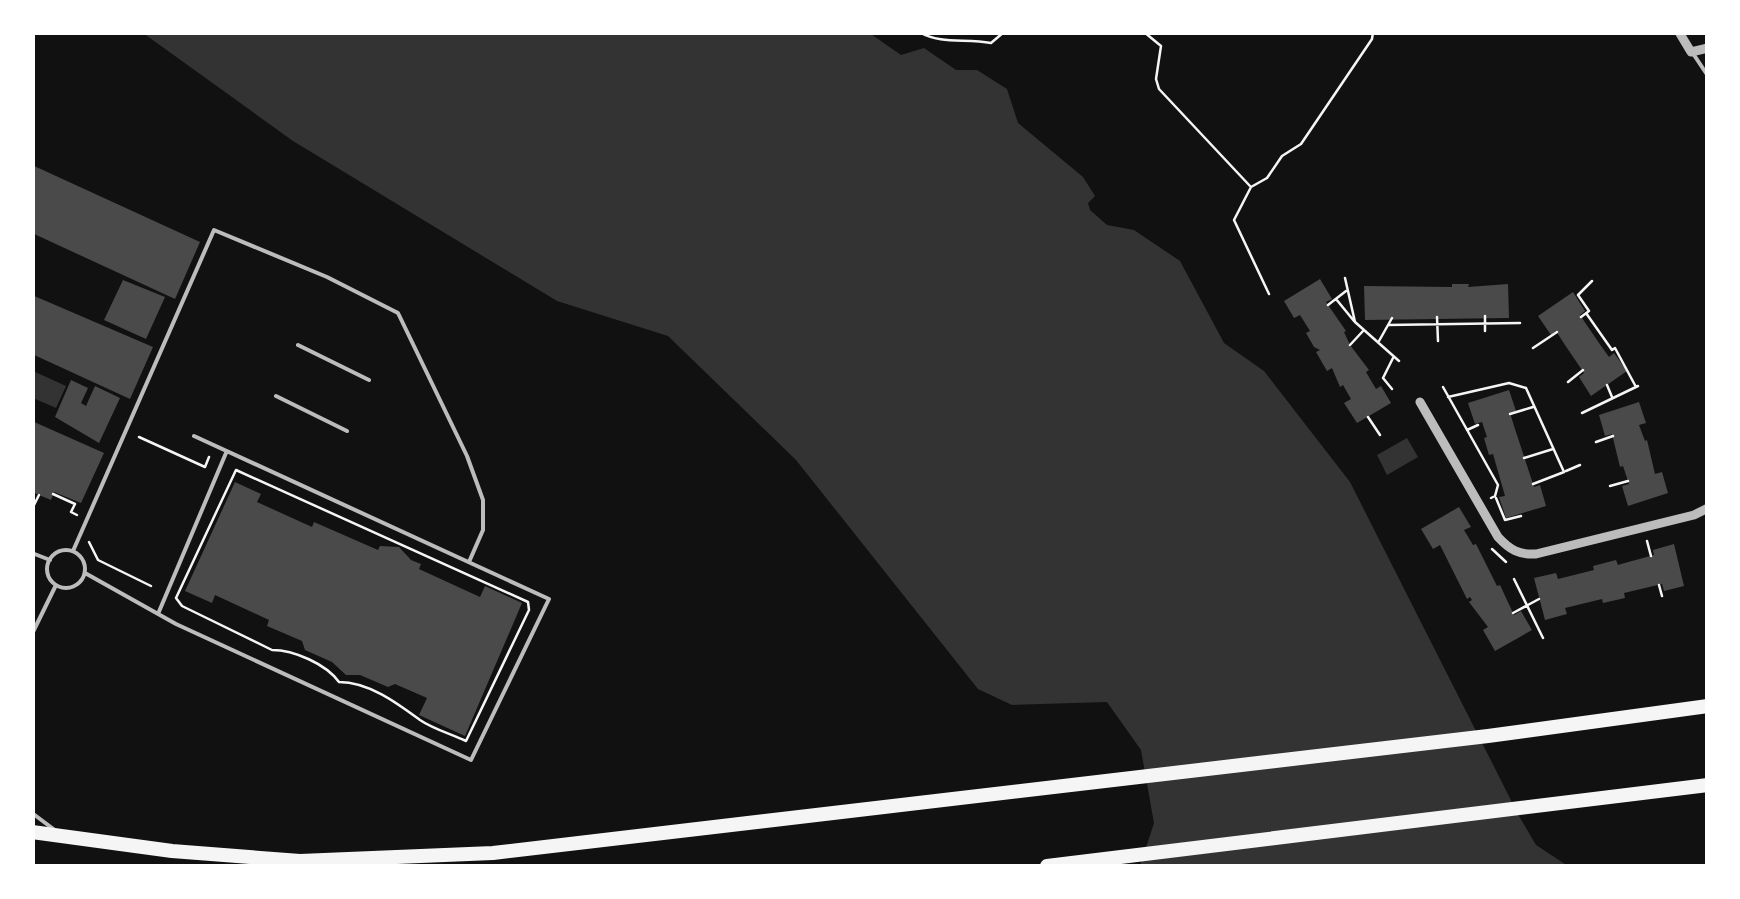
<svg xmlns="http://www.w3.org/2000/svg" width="1740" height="899" viewBox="0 0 1740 899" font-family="'Open Sans',sans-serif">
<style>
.water{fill:#333}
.building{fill:#4a4a4a}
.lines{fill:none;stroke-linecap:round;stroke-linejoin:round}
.path{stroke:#f5f5f5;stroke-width:2.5}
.service{stroke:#bcbcbc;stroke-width:4}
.minor{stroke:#bcbcbc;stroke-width:9}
.trunk{stroke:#f5f5f5;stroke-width:14}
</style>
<rect width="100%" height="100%" fill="#111"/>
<path class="water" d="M868,32L901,55L924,48L956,70H977L1007,89L1018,123L1083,177L1095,196L1088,203L1090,210L1107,225L1134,230L1180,261L1224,343L1264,371L1350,482L1519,816L1536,845L1568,866H1140L1154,823L1141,750L1107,702L1012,705L978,689L796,460L668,336L557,301L293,141L143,33Z
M33,371L66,386L56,408L33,398Z
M1407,438L1418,457L1387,475L1377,455Z"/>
<path class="building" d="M32,165L200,242L175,299L32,233Z
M1320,279L1332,299L1326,302L1346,331L1344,332L1350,345L1369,370L1366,372L1376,389L1381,386L1391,403L1357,423L1344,403L1351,399L1343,385L1340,387L1332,368L1327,371L1316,352L1320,350L1314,347L1306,333L1310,331L1300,315L1294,318L1284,301Z
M123,280L165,297L146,339L104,320Z
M1452,284H1469L1468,287L1508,284L1509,318L1365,320L1364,286L1452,287Z
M1573,292L1585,311L1580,315L1599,343L1609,357L1614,353L1627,371L1591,396L1579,377L1584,373L1565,345L1556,331L1551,335L1538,316Z
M32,295L153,347L130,399L32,354Z
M71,380L88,388L81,403L86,406L95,386L120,398L99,443L55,417Z
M1509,390L1516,411L1510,413L1515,429L1534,487L1540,485L1546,506L1506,518L1499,497L1505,496L1493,454L1489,455L1484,438L1487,437L1482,422L1475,424L1468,403Z
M1639,402L1646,423L1639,425L1645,441L1647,440L1655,474L1662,472L1668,493L1628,506L1622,486L1629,484L1623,466L1620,467L1612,434L1605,436L1599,415Z
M32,421L104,453L81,503L54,492L51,500L32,492Z
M235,482L261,494L257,502L312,527L314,522L378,550L380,546L399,547L411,560L421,564L419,569L480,597L485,586L522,603L465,736L419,715L427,698L395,684L388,687L360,675H346L332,662L305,650L302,641L267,626L269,620L215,595L212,603L185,591Z
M1459,507L1471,527L1464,530L1473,545L1476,544L1497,586L1500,585L1514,615L1521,611L1532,630L1495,651L1483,630L1488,627L1469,602L1472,600L1470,597L1467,599L1440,545L1433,549L1421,529Z
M1674,544L1684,586L1664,591L1662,584L1624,593L1625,598L1603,603L1602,599L1565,608L1567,614L1545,620L1534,578L1556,573L1558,579L1594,570L1593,566L1616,560L1618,565L1621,564L1654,555L1653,550Z"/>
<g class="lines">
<path class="path" d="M919,32C942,45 965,38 991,43L1004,32
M1144,32L1161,46L1156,79L1159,89L1250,186
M1345,278L1355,322L1399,361
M1269,294L1234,220L1251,187L1267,178L1282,156L1301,144L1372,39L1373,32
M1336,299L1354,321
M1328,305L1346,291
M1586,313L1612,350L1615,348L1636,387
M1437,317L1438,341
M1581,317L1589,311L1578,295L1592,281
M1388,325L1520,323
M1485,331V316
M1379,341L1392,318
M1350,345L1363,331
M1533,348L1557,332
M1568,382L1583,370
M1607,385L1612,397
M1443,387L1498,485L1495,496L1491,498
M1392,389L1383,378L1393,358
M1448,397L1509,383L1526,388L1564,472L1533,484
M1582,413L1638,386
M1510,414L1533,407
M1368,417L1380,435
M1467,430L1478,425
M139,437L205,467L209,457
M1596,442L1613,436
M1524,458L1553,449
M236,470L528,602L529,610L466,741C451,734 433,729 420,720C397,703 369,682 339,682C326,664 294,650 272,650L182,606L176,598Z
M1566,471L1580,465
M1610,486L1628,481
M53,494L75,504L71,512L77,515
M1496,498L1505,520L1521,516
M32,509L39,495
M1647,541L1651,556
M89,542L98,560L151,586
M1492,549L1506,562
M1514,579L1543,638
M1659,585L1662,596
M1513,613L1539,599"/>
<path class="service" d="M1694,55L1708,76
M298,345L369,380
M276,396L347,431
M47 569a19 19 0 1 1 38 0a19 19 0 1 1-38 0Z
M73,551L214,230L327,277L398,313L467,456L483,500V530L469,562
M32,553L50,560
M85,573L176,624L471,760L549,599L194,436
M158,614L226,453
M32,634L56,585
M32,813L56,831"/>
<path class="minor" d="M1679,32L1691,52L1708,48
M1420,402L1498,537C1510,550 1519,555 1536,554L1694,515L1708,508"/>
<path class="trunk" d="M32,832L172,851L300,861L493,853L1488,736L1708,706
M1047,866L1708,785"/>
</g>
<rect width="1740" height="899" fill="none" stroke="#ffffff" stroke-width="70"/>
</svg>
